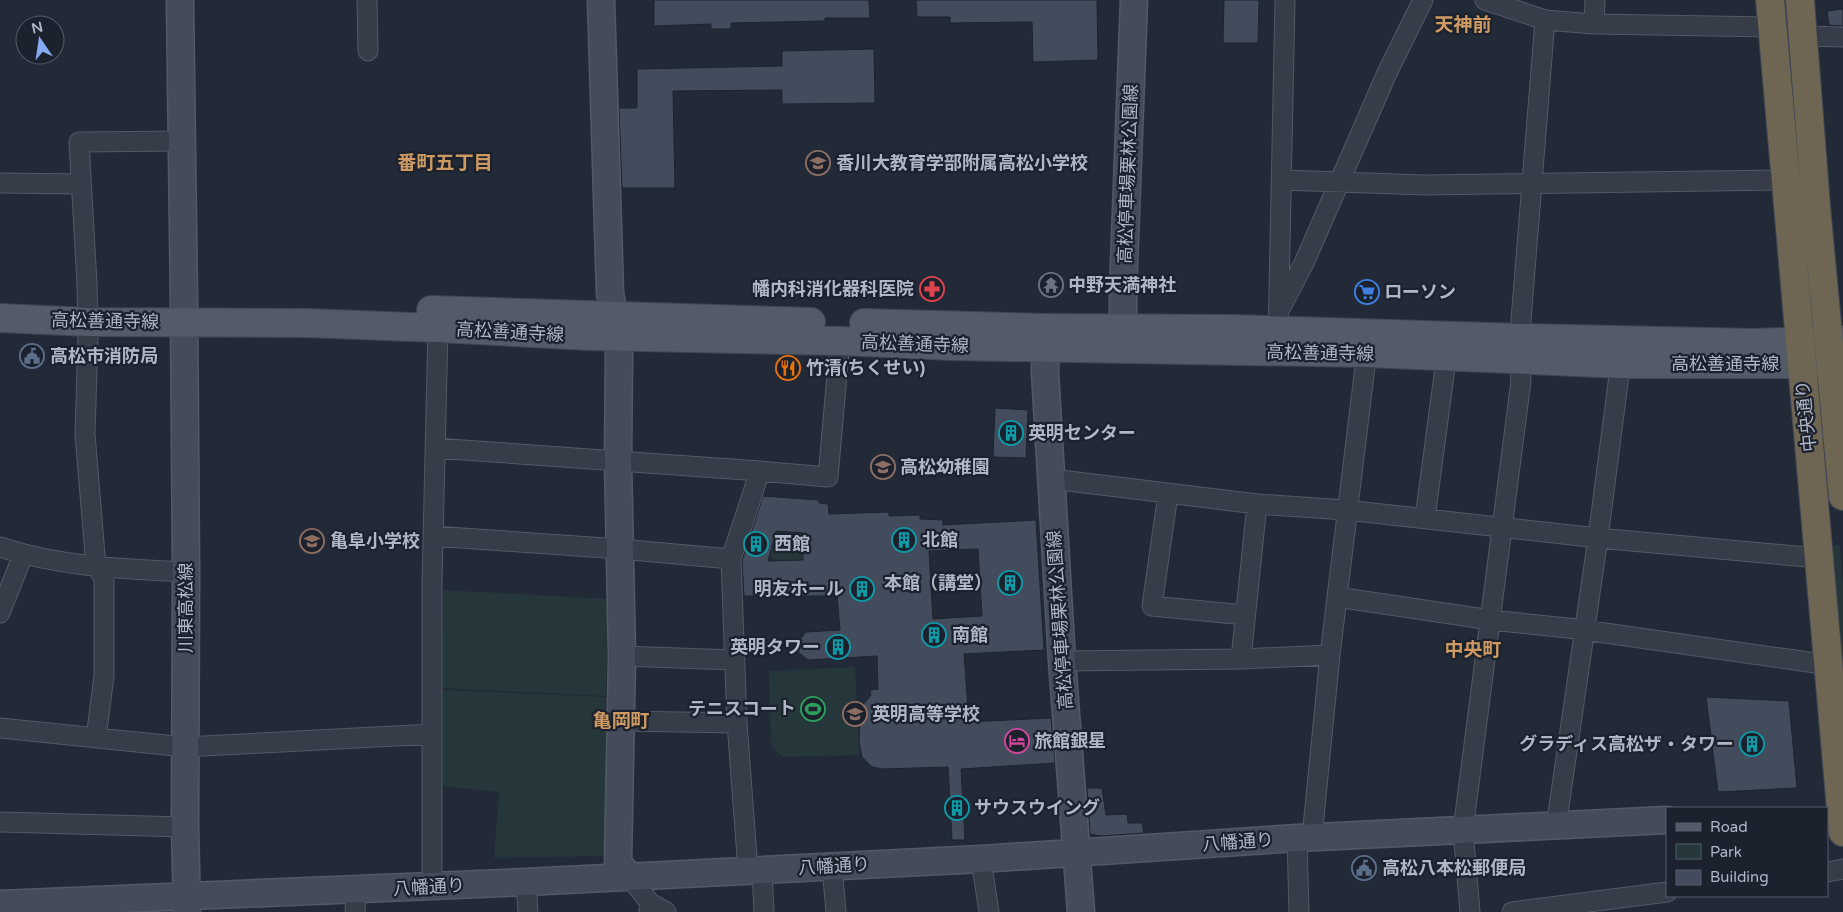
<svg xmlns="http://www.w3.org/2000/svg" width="1843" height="912" viewBox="0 0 1843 912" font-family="'Varela Round','Noto Sans JP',sans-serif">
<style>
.green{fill:#25373a}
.building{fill:#434c5d;stroke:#1d232f;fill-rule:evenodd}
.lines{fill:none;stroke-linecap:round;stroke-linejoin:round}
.street-casing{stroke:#535966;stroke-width:21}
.secondary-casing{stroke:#535966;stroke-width:29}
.primary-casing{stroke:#3f4552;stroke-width:30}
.highway-casing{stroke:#404653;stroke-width:30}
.street{stroke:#363c48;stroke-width:19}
.secondary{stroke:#444b5b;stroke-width:26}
.primary{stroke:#535b69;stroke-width:28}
.highway{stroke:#6e6653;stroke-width:28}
.labels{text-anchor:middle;stroke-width:4.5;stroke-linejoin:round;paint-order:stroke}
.poi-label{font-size:18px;font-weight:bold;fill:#b0b6c5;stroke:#1b212d;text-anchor:start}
.street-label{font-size:18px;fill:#b0b6c5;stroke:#1b212d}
.neighbourhood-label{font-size:19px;font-weight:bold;fill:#ce9a62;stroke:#1b212d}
</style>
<rect width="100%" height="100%" fill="#222a38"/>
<path class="green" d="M1782,0H1788L1802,184L1803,235Z
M776,531L803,533V560L776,561L770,555Z
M1838,545L1840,547L1843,588V675L1831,547Z
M443,590L608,599L606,696L441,688Z
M855,667L859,755L783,757L771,746L769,671Z
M441,690L606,697L605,852L602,856L494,858L499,792L440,786Z"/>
<path class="building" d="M654,0H869L870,18H825V21L731,23V29H711V24L654,26Z
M916,0H1097L1098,60L1033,62L1032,22L950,23V17H917Z
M1224,0H1259L1258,43H1223Z
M1843,9V26L1829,25L1827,11Z
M874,49L875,103L782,104V90L673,91L675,188H622L619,108H637V69L782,66V51Z
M995,408L1028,410L1026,458L993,457Z
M763,496L819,500V503L828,504L829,514L889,512V516L920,515V519L943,520V525L1036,520L1044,650L964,654L969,722L1051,718L1055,763L961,769L965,840H952L948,767L883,769L872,767L862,757L859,742L860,717L863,705L871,695L870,690L878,689L877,656L808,660L797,651V643L806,632L840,630L837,596H744L742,561ZM776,531L803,533V560L768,561ZM978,549L982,616L933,619L929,551Z
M1706,697L1789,701L1797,788L1718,792Z
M1087,788H1102L1106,815L1127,814L1128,823H1142L1144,833L1101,836L1090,834Z"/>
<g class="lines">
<defs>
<path id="street" d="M367,0L368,51
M1485,0L1545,20L1594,24L1772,27
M1594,24L1595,0
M1803,36L1843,37
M1282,180L1425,185L1785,180
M0,183L81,184
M1281,307L1304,263L1387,73L1423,0
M1278,341L1285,0
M435,448L760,471
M1052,479L1257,504L1346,510L1598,538L1818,558
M1168,494L1152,606L1245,615
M1425,518L1448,345
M433,536L620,549L731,559
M0,547C60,567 124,569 186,572
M1337,597L1491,620L1577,629L1829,665
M0,613L23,555
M622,656L734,660
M1241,659L1257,504
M1062,661L1241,659L1330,655
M621,721L737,723
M0,728L185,747L432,734
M96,738L104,676V577L96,567L85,434L88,338L87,283L79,142L182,141
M0,822L185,827
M1556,827L1598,538L1622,352
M1312,837L1330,655L1368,342
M1297,838L1299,912
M981,859L989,912
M832,866L836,912
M748,870L737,723L731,559L760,471L828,477L840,341
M762,870L764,912
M1827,872L1843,869
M630,877L650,903L649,912
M526,882L528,912
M432,886V583L438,328
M650,903L666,912
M355,912L356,891
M1470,912L1463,830L1521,381L1519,360L1521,320L1545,20
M1512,912L1667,892"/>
<path id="secondary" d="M180,0L184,304L186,572L185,827L187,912
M601,0L610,292L619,353L618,461L622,656L618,863L630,877
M1046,328L1045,372L1062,661L1081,912
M1123,349V291L1134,0
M0,904L526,882L981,859L1297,838L1667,820"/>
<path id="primary" d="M431,310L811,322
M0,318L88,322L307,323L438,328L589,336L840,341L951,346L1367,353L1622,364H1801L1843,362
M864,323L1046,328L1232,329L1521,338L1754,343L1843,340"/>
<path id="highway" d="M1770,0L1843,832
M1800,0L1816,206L1843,496"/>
</defs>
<use href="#street" class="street-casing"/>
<use href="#secondary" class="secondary-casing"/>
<use href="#primary" class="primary-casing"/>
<use href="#highway" class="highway-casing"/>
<use href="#street" class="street"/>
<use href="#secondary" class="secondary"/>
<use href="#primary" class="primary"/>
<use href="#highway" class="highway"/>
</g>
<defs>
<symbol id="school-ring" viewBox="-11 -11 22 22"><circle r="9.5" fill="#1b212d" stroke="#8d6e63" stroke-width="1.5"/><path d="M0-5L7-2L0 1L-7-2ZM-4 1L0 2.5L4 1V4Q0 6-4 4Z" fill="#8d6e63"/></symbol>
<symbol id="temple-ring" viewBox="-11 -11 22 22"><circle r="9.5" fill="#1b212d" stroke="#6b7280" stroke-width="1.5"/><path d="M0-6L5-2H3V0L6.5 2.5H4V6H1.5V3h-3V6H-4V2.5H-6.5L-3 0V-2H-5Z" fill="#6b7280"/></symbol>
<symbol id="pharmacy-ring" viewBox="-11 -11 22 22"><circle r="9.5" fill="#1b212d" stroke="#e0444e" stroke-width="1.5"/><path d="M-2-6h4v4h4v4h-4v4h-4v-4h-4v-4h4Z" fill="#e0444e"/></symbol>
<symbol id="supermarket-ring" viewBox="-11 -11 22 22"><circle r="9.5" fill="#1b212d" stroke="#3f7fe0" stroke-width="1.5"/><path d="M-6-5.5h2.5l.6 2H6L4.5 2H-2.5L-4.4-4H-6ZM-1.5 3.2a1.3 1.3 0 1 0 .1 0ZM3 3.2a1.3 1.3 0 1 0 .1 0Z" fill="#3f7fe0"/></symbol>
<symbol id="civic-ring" viewBox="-11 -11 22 22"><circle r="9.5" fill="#1b212d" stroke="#5c6f8a" stroke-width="1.5"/><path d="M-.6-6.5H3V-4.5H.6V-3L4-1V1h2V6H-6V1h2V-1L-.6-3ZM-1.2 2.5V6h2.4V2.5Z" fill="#5c6f8a"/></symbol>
<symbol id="restaurant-ring" viewBox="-11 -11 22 22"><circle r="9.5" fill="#1b212d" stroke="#e8710a" stroke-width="1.5"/><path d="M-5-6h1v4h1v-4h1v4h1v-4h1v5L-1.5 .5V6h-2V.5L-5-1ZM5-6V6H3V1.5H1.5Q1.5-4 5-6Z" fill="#e8710a"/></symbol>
<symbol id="building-ring" viewBox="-11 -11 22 22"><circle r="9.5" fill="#1b212d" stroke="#0f9aa8" stroke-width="1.5"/><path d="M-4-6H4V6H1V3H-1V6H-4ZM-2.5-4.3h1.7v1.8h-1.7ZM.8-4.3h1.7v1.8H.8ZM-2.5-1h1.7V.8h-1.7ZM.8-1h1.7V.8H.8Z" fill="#0f9aa8"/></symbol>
<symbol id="stadium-ring" viewBox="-11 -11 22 22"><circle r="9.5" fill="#1b212d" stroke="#2e9e5b" stroke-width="1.5"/><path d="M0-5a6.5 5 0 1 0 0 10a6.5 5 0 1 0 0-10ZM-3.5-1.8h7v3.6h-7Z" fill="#2e9e5b"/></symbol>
<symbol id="hotel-ring" viewBox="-11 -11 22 22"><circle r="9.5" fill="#1b212d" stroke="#d1479c" stroke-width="1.5"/><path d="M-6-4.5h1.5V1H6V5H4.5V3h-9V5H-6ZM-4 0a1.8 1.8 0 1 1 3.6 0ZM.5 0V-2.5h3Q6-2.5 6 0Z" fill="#d1479c"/></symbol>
</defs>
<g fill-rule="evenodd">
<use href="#school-ring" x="804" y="149" width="28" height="28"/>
<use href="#temple-ring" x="1037" y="271" width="28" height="28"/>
<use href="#pharmacy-ring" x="918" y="275" width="28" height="28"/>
<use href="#supermarket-ring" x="1353" y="278" width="28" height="28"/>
<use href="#civic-ring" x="18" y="342" width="28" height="28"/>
<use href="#restaurant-ring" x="774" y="354" width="28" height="28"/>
<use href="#building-ring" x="997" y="419" width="28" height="28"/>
<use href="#school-ring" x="869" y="453" width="28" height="28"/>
<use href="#building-ring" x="890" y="526" width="28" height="28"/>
<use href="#school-ring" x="298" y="527" width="28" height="28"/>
<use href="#building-ring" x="742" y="530" width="28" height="28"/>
<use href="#building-ring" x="996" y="569" width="28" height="28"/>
<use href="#building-ring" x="848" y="575" width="28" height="28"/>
<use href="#building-ring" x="920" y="621" width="28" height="28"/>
<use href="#building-ring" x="824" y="633" width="28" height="28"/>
<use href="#stadium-ring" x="799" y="695" width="28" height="28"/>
<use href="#school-ring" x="841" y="700" width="28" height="28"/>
<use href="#hotel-ring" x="1003" y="727" width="28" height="28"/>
<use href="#building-ring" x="1738" y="730" width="28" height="28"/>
<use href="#building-ring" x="943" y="794" width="28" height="28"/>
<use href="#civic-ring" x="1350" y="854" width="28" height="28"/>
</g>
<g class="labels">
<g class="poi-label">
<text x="836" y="169">香川大教育学部附属高松小学校</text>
<text x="1068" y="291">中野天満神社</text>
<text x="914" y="295" text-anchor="end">幡内科消化器科医院</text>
<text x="1384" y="298">ローソン</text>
<text x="50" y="362">高松市消防局</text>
<text x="806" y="374">竹清(ちくせい)</text>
<text x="1028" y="439">英明センター</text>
<text x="900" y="473">高松幼稚園</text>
<text x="922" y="546">北館</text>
<text x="330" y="547">亀阜小学校</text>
<text x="774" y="550">西館</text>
<text x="992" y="589" text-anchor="end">本館（講堂）</text>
<text x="844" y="595" text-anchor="end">明友ホール</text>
<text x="952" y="641">南館</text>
<text x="820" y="653" text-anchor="end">英明タワー</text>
<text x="796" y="715" text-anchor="end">テニスコート</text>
<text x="872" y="720">英明高等学校</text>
<text x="1034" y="747">旅館銀星</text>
<text x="1734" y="750" text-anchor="end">グラディス高松ザ・タワー</text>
<text x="974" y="814">サウスウイング</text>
<text x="1382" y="874">高松八本松郵便局</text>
</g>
<g class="street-label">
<text transform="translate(1128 174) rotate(-88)" y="6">高松停車場栗林公園線</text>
<text transform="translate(105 321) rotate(1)" y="6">高松善通寺線</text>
<text transform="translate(510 332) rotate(3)" y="6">高松善通寺線</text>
<text transform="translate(915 344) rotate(2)" y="6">高松善通寺線</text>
<text transform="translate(1320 353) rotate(1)" y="6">高松善通寺線</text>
<text x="1725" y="370">高松善通寺線</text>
<text transform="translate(1806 416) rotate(-96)" y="6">中央通り</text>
<text transform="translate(186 608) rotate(-90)" y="6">川東高松線</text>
<text transform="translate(1060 620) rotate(-94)" y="6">高松停車場栗林公園線</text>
<text transform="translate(1238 842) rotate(-4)" y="6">八幡通り</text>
<text transform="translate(834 866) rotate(-3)" y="6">八幡通り</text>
<text transform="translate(429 887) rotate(-3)" y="6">八幡通り</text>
</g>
<g class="neighbourhood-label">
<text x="1463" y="31">天神前</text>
<text x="445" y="169">番町五丁目</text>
<text x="1473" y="656">中央町</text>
<text x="621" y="727">亀岡町</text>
</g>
</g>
<rect x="1666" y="807" width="162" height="90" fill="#1b212d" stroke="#575d6a"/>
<rect x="1676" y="823" width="25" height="8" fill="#535b69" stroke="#575d6a"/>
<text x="1710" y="832" font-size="15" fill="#b0b6c5">Road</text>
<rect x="1676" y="844" width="25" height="15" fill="#25373a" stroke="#575d6a"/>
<text x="1710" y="857" font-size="15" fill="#b0b6c5">Park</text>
<rect x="1676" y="870" width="25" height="15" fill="#434c5d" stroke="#575d6a"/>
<text x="1710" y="882" font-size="15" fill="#b0b6c5">Building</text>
<g transform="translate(40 40) rotate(347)"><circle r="24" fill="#1b212d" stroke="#575d6a"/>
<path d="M0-4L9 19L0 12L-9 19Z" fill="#87a8f3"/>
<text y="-8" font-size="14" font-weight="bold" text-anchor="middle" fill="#b0b6c5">N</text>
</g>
</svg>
